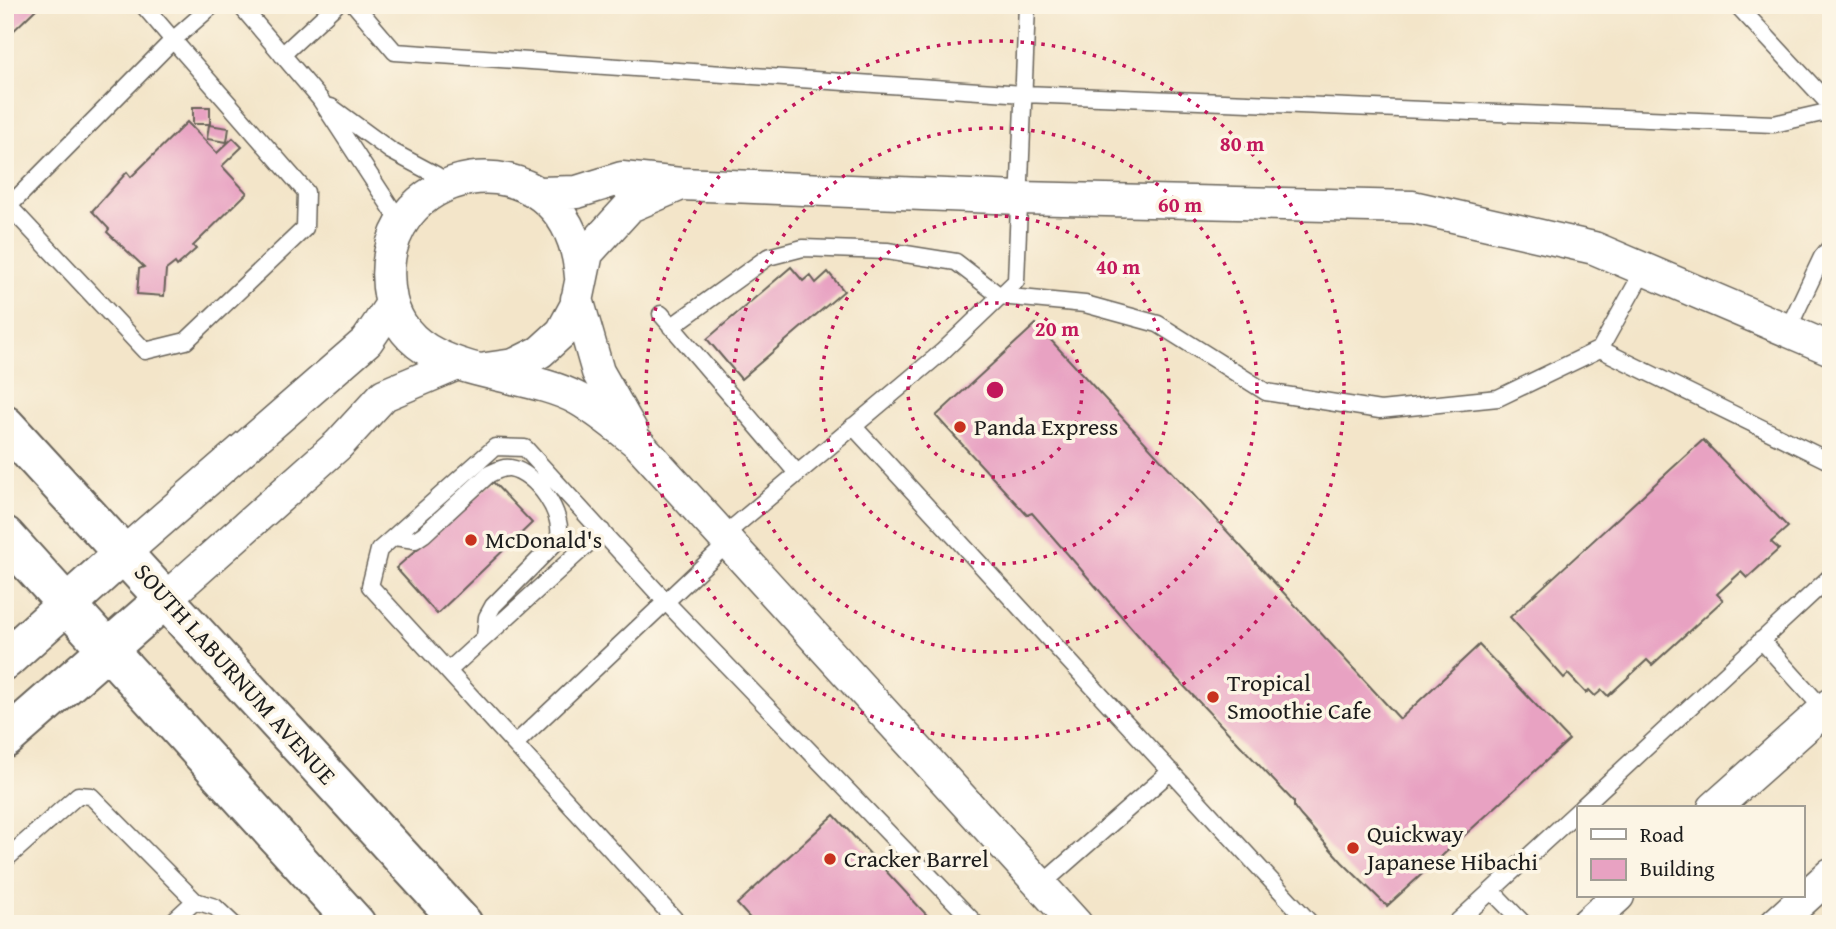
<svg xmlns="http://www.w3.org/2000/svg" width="1836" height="929" viewBox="0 0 1836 929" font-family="'Gentium Book Plus',serif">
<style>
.building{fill:#e8a2c2}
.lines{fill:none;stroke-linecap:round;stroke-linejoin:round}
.service-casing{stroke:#676259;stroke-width:19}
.minor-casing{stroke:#676259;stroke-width:35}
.tertiary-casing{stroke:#676259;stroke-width:42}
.primary-casing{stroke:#676259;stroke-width:42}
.service{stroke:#fff;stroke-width:16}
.minor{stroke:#fff;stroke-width:32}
.tertiary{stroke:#fff;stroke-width:38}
.primary{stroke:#fff;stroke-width:38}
.ring{fill:none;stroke:#c2185b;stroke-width:3.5;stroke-dasharray:3.5 7}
.poi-dot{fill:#c8321e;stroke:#fcf5e5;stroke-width:2.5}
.labels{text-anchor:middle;stroke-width:7;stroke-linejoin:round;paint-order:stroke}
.poi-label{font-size:24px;fill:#1c1c1c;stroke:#fcf5e5;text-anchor:start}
.street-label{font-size:24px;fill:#1c1c1c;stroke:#fcf5e5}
.centre{fill:#c2185b;stroke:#fcf5e5;stroke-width:3.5}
.ring-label{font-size:21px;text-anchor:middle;font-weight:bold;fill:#c2185b;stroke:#fcf5e5;stroke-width:7;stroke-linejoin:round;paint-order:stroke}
</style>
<rect width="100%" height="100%" fill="#fcf5e5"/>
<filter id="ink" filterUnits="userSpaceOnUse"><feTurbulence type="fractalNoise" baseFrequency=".0143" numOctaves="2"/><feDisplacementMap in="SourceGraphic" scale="14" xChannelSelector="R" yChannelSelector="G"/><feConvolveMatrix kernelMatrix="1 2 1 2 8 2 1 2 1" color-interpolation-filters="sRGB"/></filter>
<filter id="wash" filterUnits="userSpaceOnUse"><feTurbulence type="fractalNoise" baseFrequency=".00686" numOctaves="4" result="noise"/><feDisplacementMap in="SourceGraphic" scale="28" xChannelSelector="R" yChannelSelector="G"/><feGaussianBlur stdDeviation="1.57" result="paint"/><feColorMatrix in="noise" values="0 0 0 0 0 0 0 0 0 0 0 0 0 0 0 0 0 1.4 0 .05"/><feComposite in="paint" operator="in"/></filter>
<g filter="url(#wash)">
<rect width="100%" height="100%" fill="#f3e5c9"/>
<g id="blocks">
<path class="building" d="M5,5L38,7L7,37L10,41L5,45Z
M193,107H210V124H193Z
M187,122L217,153L233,138L242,147L222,166L247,193L193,246L196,249L177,266L175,263L166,270L164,296L137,294L139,269L144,267L107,232L109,229L92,211L127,172L131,177Z
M209,125L229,128L227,142L207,139Z
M791,267L803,281L810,275L816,283L828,272L844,291L741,379L707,339Z
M1036,324L1400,719L1479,645L1569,740L1387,906L1342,862L1301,816L1294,807V802L1163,664L1032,513L1027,515L936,416Z
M1703,440L1788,527L1771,542L1779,549L1747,578L1741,572L1717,594L1723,600L1652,665L1647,660L1608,696L1602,690L1595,696L1589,690L1586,693L1568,674L1564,678L1510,617Z
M493,482L532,523L437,614L396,568Z
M834,815L935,924H755L737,904Z"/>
</g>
</g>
<g filter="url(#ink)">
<use href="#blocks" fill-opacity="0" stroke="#676259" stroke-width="2"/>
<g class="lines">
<defs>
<path id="service" d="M240,5L320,99L401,223
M355,5L395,52L1024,94L1523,114L1774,124L1831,111
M1737,5L1831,106
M282,55L336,5
M331,107L391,151L436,175L447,184
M5,202L145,351L186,341L305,228L306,192L173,40L213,5
M9,206L173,40L143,5
M661,314L797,473
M671,327L768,257L803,248L887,251L956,262L1000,296L1085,304L1158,324L1266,392L1380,410L1498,398L1600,349L1831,462
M1787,331L1822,257L1831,246
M1600,349L1644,270
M853,426L1311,924
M723,536L942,352L1016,281L1027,5
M394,537L415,540L424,534L489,474C496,471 502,467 510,468C536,472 566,516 558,540L493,606L487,617L485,636
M1761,640L1827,713
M448,671L602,531
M515,744L729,542
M1581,808L1831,576
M5,860L78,795L91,796L195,901L215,907L233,924
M1041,885L1171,771
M1492,891L1524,924
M170,924L195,901
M679,924L370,586L379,550L495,447L525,448L666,602L976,924
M1455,924L1579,810"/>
<path id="minor" d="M539,193L577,192L622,178L681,184L1019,198L1413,207L1594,248L1831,349
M581,277C569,124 362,160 391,300C409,380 521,367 578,399C599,411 619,428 638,443L1076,924
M577,299L598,372L632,432
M486,369L514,365L540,352L562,332L576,306L587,253L630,206L679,185
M124,553L367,341L392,304
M166,598L338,445L384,395L455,365
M1714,808L1831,704
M1587,924L1618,896
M1776,924L1831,874"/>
<path id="tertiary" d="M5,660L124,553
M5,739L166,598"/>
<path id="primary" d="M5,425L463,924
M5,536L356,924"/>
</defs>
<use href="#service" class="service-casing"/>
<use href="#minor" class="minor-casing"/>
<use href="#tertiary" class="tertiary-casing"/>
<use href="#primary" class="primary-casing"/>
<use href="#service" class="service"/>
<use href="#minor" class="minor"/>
<use href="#tertiary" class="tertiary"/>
<use href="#primary" class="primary"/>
</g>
</g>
<g class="ring">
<circle cx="995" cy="390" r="87"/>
<circle cx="995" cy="390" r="174"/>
<circle cx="995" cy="390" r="262"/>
<circle cx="995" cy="390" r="349"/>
</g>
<g class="poi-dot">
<circle cx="960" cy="427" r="7"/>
<circle cx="471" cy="540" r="7"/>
<circle cx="1213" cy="697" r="7"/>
<circle cx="1353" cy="848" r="7"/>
<circle cx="830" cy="859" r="7"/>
</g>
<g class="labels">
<g class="poi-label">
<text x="974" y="435">Panda Express</text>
<text x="485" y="548">McDonald's</text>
<text x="1227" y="691">Tropical<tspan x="1227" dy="28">Smoothie Cafe</tspan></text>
<text x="1367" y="842">Quickway<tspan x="1367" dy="28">Japanese Hibachi</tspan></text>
<text x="844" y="867">Cracker Barrel</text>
</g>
<g class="street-label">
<text transform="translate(235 674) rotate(48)" y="8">SOUTH LABURNUM AVENUE</text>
</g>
</g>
<circle cx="995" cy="390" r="10" class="centre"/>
<g class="ring-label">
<text x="1242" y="151">80 m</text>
<text x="1180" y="212">60 m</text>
<text x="1118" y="274">40 m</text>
<text x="1057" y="336">20 m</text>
</g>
<rect width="1836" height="929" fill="none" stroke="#fcf5e5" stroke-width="28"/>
<rect x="1577" y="806" width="228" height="91" fill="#fcf5e5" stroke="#a29e95" stroke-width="2"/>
<rect x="1591" y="829" width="35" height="10" fill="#ffffff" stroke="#a29e95" stroke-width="2"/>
<text x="1640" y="842" font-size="21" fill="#1c1c1c">Road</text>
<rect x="1591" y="859" width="35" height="21" fill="#e8a2c2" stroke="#a29e95" stroke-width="2"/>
<text x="1640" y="876" font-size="21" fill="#1c1c1c">Building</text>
</svg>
